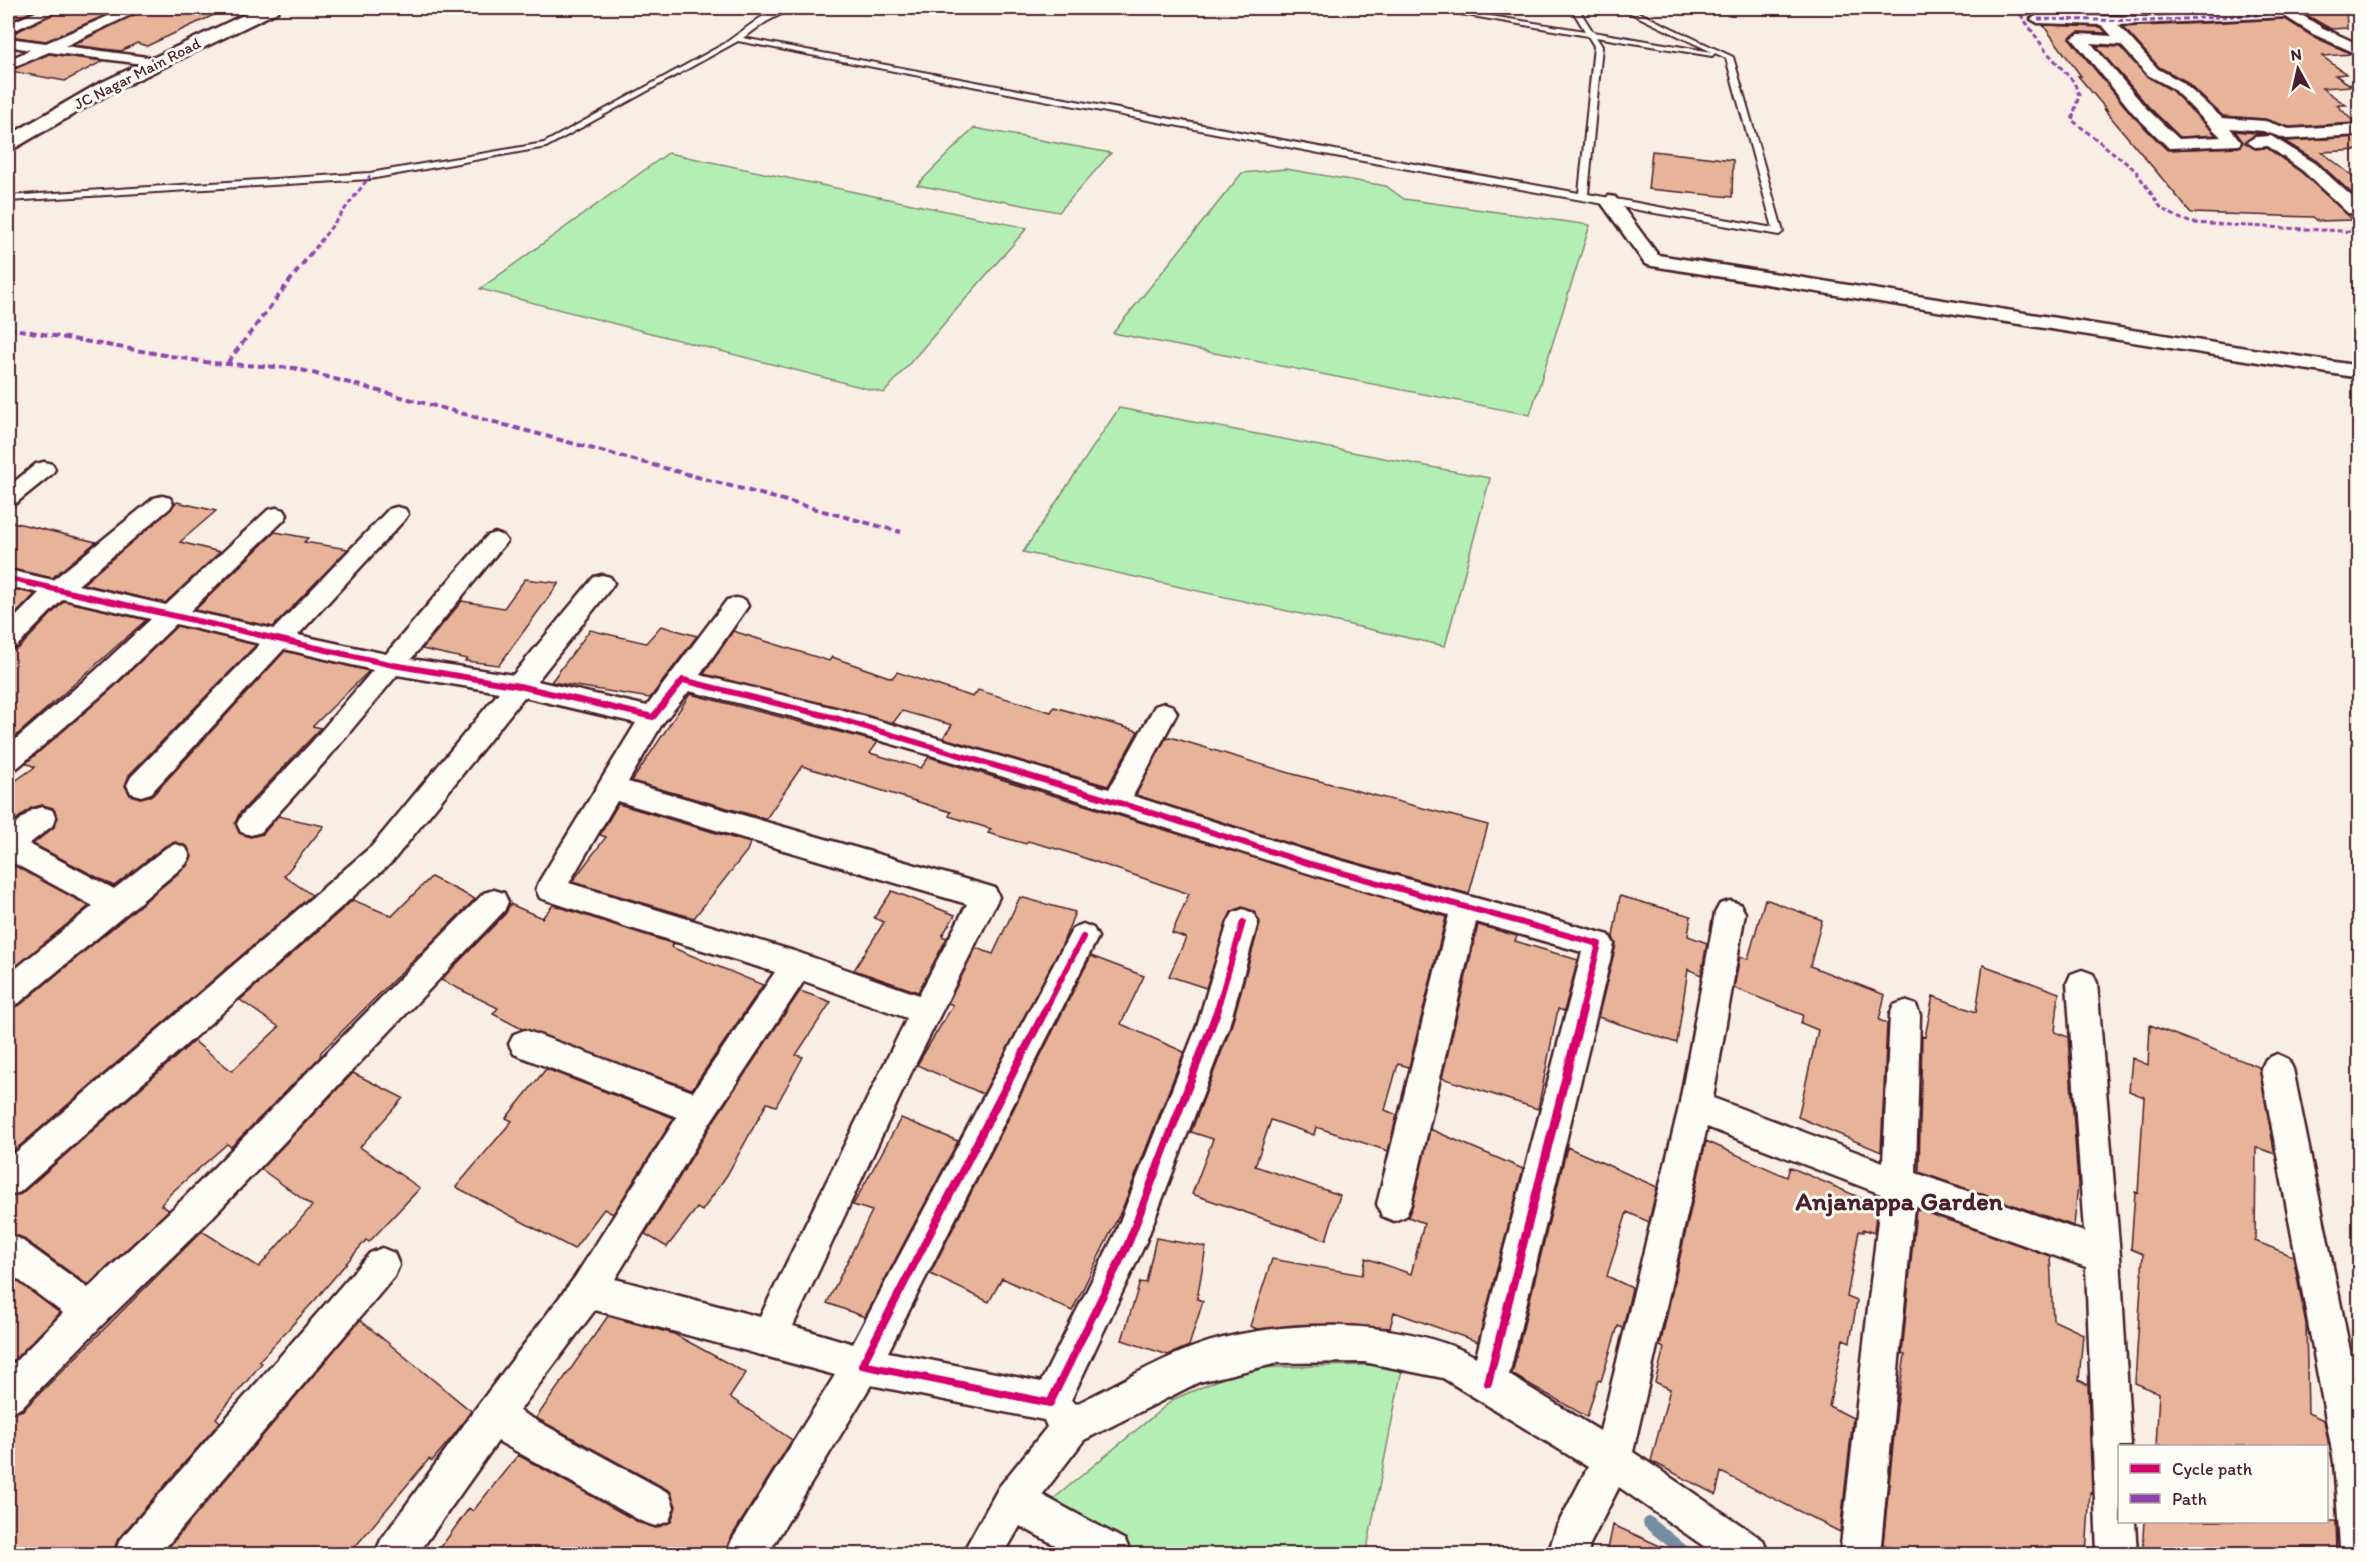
<svg xmlns="http://www.w3.org/2000/svg" width="2367" height="1562" viewBox="0 0 2367 1562" font-family="Itim,sans-serif">
<style>
.green{fill:#b3efb5;stroke:#7e8770;stroke-width:1.5}
.lines{fill:none;stroke-linecap:round;stroke-linejoin:round}
.stream{stroke:#758da2;stroke-width:12}
.building{fill:#e7b499;stroke:#4a1f2b;stroke-width:1.5}
.service-casing{stroke:#4a1f2b;stroke-width:4}
.minor-casing{stroke:#4a1f2b;stroke-width:5}
.secondary-casing{stroke:#4a1f2b;stroke-width:5}
.service{fill:#fdfcf7;fill-rule:evenodd}
.minor{fill:#fdfcf7;fill-rule:evenodd}
.secondary{fill:#fdfcf7;fill-rule:evenodd}
.quiet-far1{stroke:#8e44ad;stroke-width:3;stroke-dasharray:5 3;stroke-linecap:butt}
.quiet{stroke:#8e44ad;stroke-width:4;stroke-dasharray:7 4;stroke-linecap:butt}
.cycleway-far2-casing{stroke:#fdfcf7;stroke-width:8}
.cycleway-far1-casing{stroke:#fdfcf7;stroke-width:10}
.cycleway-casing{stroke:#fdfcf7;stroke-width:11}
.cycleway-far2{stroke:#d6006c;stroke-width:4.5}
.cycleway-far1{stroke:#d6006c;stroke-width:6}
.cycleway{stroke:#d6006c;stroke-width:8}
.labels{text-anchor:middle;stroke-width:6;stroke-linejoin:round;paint-order:stroke}
.far-street-label{font-size:16px;fill:#4a1f2b;stroke:#fdfcf7}
.near-neighbourhood-label{font-size:26px;font-weight:bold;fill:#4a1f2b;stroke:#fdfcf7}
</style>
<rect width="100%" height="100%" fill="#f9eee4"/>
<filter id="ink" filterUnits="userSpaceOnUse"><feTurbulence type="fractalNoise" baseFrequency=".0167" numOctaves="2"/><feDisplacementMap in="SourceGraphic" scale="12" xChannelSelector="R" yChannelSelector="G"/><feConvolveMatrix kernelMatrix="1 2 1 2 8 2 1 2 1" color-interpolation-filters="sRGB"/></filter>
<g filter="url(#ink)">
<path class="green" d="M974,128L1111,153L1059,212L917,185Z
M668,153L1027,228L884,393L480,289Z
M1286,169L1386,186L1404,199L1590,225L1530,415L1113,333L1242,173Z
M1119,408L1490,478L1445,646L1023,552Z
M1403,1364L1366,1554H1139L1046,1505L1174,1399L1247,1368Z"/>
<g class="lines">
<path class="stream" d="M1649,1523L1687,1554"/>
</g>
<path class="building" d="M8,8H40L8,22Z
M65,8H122L46,41L8,36Z
M147,8H229L147,46L137,43L121,51L73,45Z
M2031,8H2262L2148,15L2035,14Z
M2294,8H2346L2347,28L2331,29Z
M2285,19L2312,36L2352,54L2322,56L2346,74L2335,75L2352,86L2322,88L2346,105H2337L2355,123L2289,127L2265,119L2223,116L2184,80L2159,67L2123,27Z
M2043,25L2101,27L2107,33L2079,32L2071,36L2070,39L2132,115L2167,150L2239,147L2243,142L2235,131L2265,134L2254,135L2245,143L2255,149L2267,148L2302,173L2353,220L2318,221L2313,217L2191,213L2104,109L2107,110L2078,76H2081Z
M2096,46L2120,47L2146,76L2171,90L2216,135L2180,137L2148,106Z
M49,54L103,61L65,81L10,71Z
M2360,137V150L2322,152L2360,182V201L2317,161L2281,139L2287,141Z
M1652,151L1733,160L1732,197L1648,189Z
M177,502L216,511L180,542L220,552L165,603L83,584Z
M8,521L96,542L52,578L8,568Z
M275,532L308,538L304,542L348,549L273,627L195,610Z
M525,579L559,583L499,665L465,661L467,659L422,649L462,601L504,608Z
M8,588L35,594L8,622Z
M64,601L146,620L8,743V651L19,648Z
M177,626L256,645L129,775L125,786L130,795L140,798L153,795L285,651L369,671L313,726L321,728L239,814L235,823L239,833L250,837L263,834L278,816L324,826L284,876L312,895L8,1156V1009L20,1005L187,866L192,857L187,846L175,842L165,846L114,886L33,844L54,827L58,817L53,808L43,805L31,808L8,826V786L35,767L26,763L113,688Z
M661,626L697,636L650,698L551,682L590,630L646,643Z
M733,631L829,661L832,657L892,678L897,672L973,697L978,690L1051,712L1054,707L1138,731L1108,786L943,738L952,725L902,711L893,723L704,674Z
M690,694L878,742L870,753L921,768L929,757L1446,917L1409,1067L1398,1064L1385,1110L1397,1115L1388,1151L1316,1127L1314,1135L1271,1120L1255,1166L1340,1195L1326,1240L1192,1194L1213,1139L1191,1132L1231,1027L1260,923L1254,911L1242,907L1231,912L1206,988L1169,976L1186,938L1172,933L1189,894L1064,851L1028,841L1026,844L988,833L991,829L949,816L951,812L802,766L766,819L632,781Z
M1170,737L1293,774L1488,825L1469,894L1311,850L1136,795L1166,738Z
M618,804L750,843L747,851L694,918L572,882L606,837L600,835Z
M8,862L89,906L8,973Z
M431,877L475,899L321,1052L320,1057L231,1147L227,1144L171,1193L161,1205L169,1210L88,1285L21,1237L8,1232V1198L21,1194L194,1041L232,1071L279,1027L240,1000L353,900L392,916Z
M892,891L955,915L942,936L947,938L918,992L854,970L884,922L874,918Z
M1620,896L1691,916L1688,936L1707,943L1701,975L1688,969L1677,1043L1598,1017L1616,945L1613,937Z
M1020,897L1075,912L1062,945L983,1094L917,1065L953,1005L948,1003L976,948L993,954Z
M1765,899L1822,920L1810,966L1885,995L1879,1020L1887,1023L1881,1152L1798,1117L1818,1030L1801,1023L1803,1015L1734,988L1740,956L1748,959Z
M510,904L542,918L553,905L674,944L671,947L763,985L692,1089L522,1029L493,1014L498,1008L441,980L506,913Z
M1478,925L1517,936L1515,941L1578,960L1564,1011L1558,1009L1538,1109L1442,1078Z
M1091,956L1144,976L1121,1024L1184,1052L1123,1207L1072,1311L1002,1278L989,1302L930,1274Z
M1983,965L2059,993L2055,1032L2068,1037L2078,1184L2074,1226L1919,1172L1922,1036L1925,1037L1933,996L1976,1012Z
M800,991L831,1002L796,1055L803,1057L776,1106L767,1103L727,1175L702,1211L697,1208L667,1247L645,1234L713,1122Z
M2150,1025L2259,1067L2275,1154L2256,1147L2255,1241L2293,1256L2306,1324L2308,1413L2324,1420L2329,1446H2156L2159,1393L2135,1383L2143,1254L2131,1249L2135,1192L2138,1193L2144,1097L2129,1091L2132,1058L2148,1065Z
M546,1069L674,1118L613,1214L604,1209L574,1249L456,1187L512,1121L506,1118Z
M353,1073L403,1098L360,1147L420,1188L369,1242L366,1240L316,1299L259,1361L262,1363L216,1418L220,1422L118,1539L112,1554H8V1415L23,1410L202,1231L259,1267L312,1206L261,1169Z
M901,1118L958,1141L865,1317L827,1303L872,1211L853,1205Z
M1430,1129L1523,1169L1478,1342L1394,1312L1390,1328L1335,1324L1257,1329L1250,1326L1272,1259L1362,1275L1366,1258L1411,1274L1424,1223L1408,1217L1413,1204Z
M1706,1141L1787,1177L1790,1167L1877,1205L1874,1233L1863,1229V1232L1859,1231L1847,1297L1857,1301L1850,1342L1843,1339L1829,1406L1853,1418L1840,1532L1721,1472L1716,1495L1651,1461L1670,1389L1655,1382L1664,1348L1660,1346Z
M1567,1147L1657,1187L1649,1222L1627,1212L1607,1276L1632,1288L1623,1328L1618,1326L1601,1381L1598,1380L1587,1417L1512,1374Z
M1916,1209L2050,1256L2053,1320L2083,1334L2079,1380L2088,1385L2092,1493L2090,1492L2086,1554H1908L1883,1544L1897,1406L1905,1355L1902,1354Z
M1156,1238L1206,1247L1197,1299L1203,1301L1189,1346L1168,1355L1122,1340L1140,1282L1146,1283Z
M8,1274L60,1313L8,1366Z
M608,1316L674,1334L746,1373L730,1397L792,1440L730,1539L724,1554H436L469,1508L473,1511L518,1455L640,1523L656,1528L671,1522L676,1506L670,1491L536,1418Z
M360,1320L471,1411L454,1435L432,1461L429,1459L349,1554H163Z
M2144,1521H2336L2337,1554H2142Z
M1613,1525L1678,1554H1607Z"/>
<g class="lines">
<defs>
<path id="service" d="M784,8H793L766,22L743,38L1335,150L1579,193L1594,46L1588,36L1426,8H1440L1585,31L1571,8H1578L1593,32L1712,52L1620,8H1629L1733,57L1783,232L1779,235L1335,156L738,41L546,147L370,179L8,201V196L370,173L544,143L724,44L760,18ZM1596,37L1712,56L1715,53L1726,58L1773,228L1588,194L1602,46Z"/>
<path id="minor" d="M45,8H63L8,33V24Z
M127,8H145L65,46L154,58L162,63L159,66L49,52L8,69V60L30,50L8,46V38L46,43Z
M2290,8L2323,28L2360,45V55L2313,34L2286,17L2118,25L2158,69L2182,82L2222,118L2265,121L2289,129L2360,125V135L2287,139L2263,131L2230,128L2241,142L2239,145L2169,148L2134,114L2072,38L2079,34L2112,36L2102,25L2038,23L2031,19L2038,15L2148,17ZM2091,43L2121,45L2148,75L2172,88L2221,137L2179,139L2146,108Z
M2271,136L2315,163L2360,204V214L2348,213L2303,171L2268,146L2255,147L2247,142L2255,137Z
M1609,196L1615,197L1658,255L2360,366V378L1652,266L1645,264L1600,201Z
M44,462L52,464L55,469L52,474L16,503L8,505V487L36,464Z
M162,496L170,498L173,503L170,508L78,585L166,605L268,510L276,508L284,510L287,515L284,520L190,611L274,629L389,509L397,507L405,509L408,514L405,519L298,635L386,654L487,536L495,533L503,536L507,541L503,546L411,659L513,675L594,577L602,575L610,577L614,583L610,589L537,681L647,706L727,600L736,598L745,600L748,606L700,675L839,709L1109,789L1155,706L1164,703L1173,706L1177,713L1133,796L1310,852L1609,935L1614,944L1509,1375L1600,1431L1679,1107L1715,913L1720,904L1730,901L1740,904L1745,913L1713,1098L1883,1162L1890,1015L1894,1005L1905,1001L1916,1005L1920,1015L1916,1173L2084,1232L2067,983L2071,974L2082,970L2093,974L2097,983L2120,1256L2131,1446H2120V1522H2135L2137,1554H2097L2086,1267L1914,1206L1880,1554H1840L1881,1194L1707,1127L1633,1452L1763,1540L1769,1554H1715L1619,1487L1590,1544L1588,1554H1548L1557,1526L1588,1467L1443,1378L1364,1362L1278,1363L1199,1382L1084,1440L1042,1495L1125,1540L1131,1554H1072L1020,1526L1004,1554H962L999,1487L1047,1427L1044,1420L871,1385L768,1554H726L732,1540L835,1375L595,1310L519,1411L669,1493L674,1507L669,1521L655,1526L641,1521L498,1441L418,1554H375L381,1540L479,1404L575,1277L677,1117L514,1054L509,1044L514,1034L525,1030L693,1092L775,972L627,927L540,898L536,889L540,880L636,723L524,697L392,862L20,1192L8,1196V1159L372,846L499,692L397,675L329,757L261,832L251,835L241,832L237,824L241,816L311,743L373,670L284,649L151,793L141,796L131,793L127,785L131,777L260,644L176,624L112,686L17,768L8,771V746L94,672L151,619L63,599L17,646L8,649V625L39,593L8,586V570L53,580L154,498ZM689,691C738,703 788,715 838,729C1043,784 1244,857 1449,915L1377,1204L1382,1216L1394,1221L1406,1216L1411,1204L1476,922L1582,952L1476,1357C1401,1316 1270,1318 1191,1348C1152,1363 1114,1386 1076,1404L1071,1400L1145,1244L1229,1026L1258,922L1253,913L1243,909L1233,913L1228,922L1197,1026L1115,1234L1041,1382L888,1352L1098,937L1093,928L1083,924L1073,928L853,1344L793,1326L910,1075L999,897L995,888L985,885L628,782L662,724ZM617,801L967,904L919,995L797,952L569,883ZM804,981L907,1018L760,1317L615,1279L711,1121Z
M42,807L52,810L56,818L52,826L29,844L114,889L166,848L176,844L186,848L190,856L186,864L19,1003L8,1007V975L93,906L8,860V830L32,810Z
M494,890L504,893L508,902L504,911L205,1225L103,1324L21,1408L8,1413V1369L63,1313L8,1272V1234L20,1239L88,1288L181,1201L484,893Z
M2277,1054L2288,1059L2293,1069L2360,1400V1554H2344L2340,1546L2334,1462L2261,1069L2266,1059Z
M382,1248L394,1253L399,1265L394,1277L160,1554H114L120,1540L370,1253Z"/>
<path id="secondary" d="M258,8H280L277,12L110,93L15,148L8,150V136L96,85Z"/>
</defs>
<use href="#service" class="service-casing"/>
<use href="#minor" class="minor-casing"/>
<use href="#secondary" class="secondary-casing"/>
<use href="#service" class="service"/>
<use href="#minor" class="minor"/>
<use href="#secondary" class="secondary"/>
<path class="quiet-far1" d="M2016,8L2046,51L2074,82L2079,95L2072,120L2135,170L2162,209L2179,218L2192,223L2360,232
M2038,19L2148,21L2288,13
M310,255L370,176"/>
<path class="quiet" d="M8,328L211,363L294,368L901,532
M228,362L311,253"/>
<defs>
<path id="cycleway-far2" d="M8,578L35,584"/>
<path id="cycleway-far1" d="M28,583L393,665L519,686L653,717L683,680L839,719L1143,810L1310,864L1599,944L1582,1010
M1045,1010L1083,937
M1217,1010L1243,922"/>
<path id="cycleway" d="M1046,1009L862,1365L1050,1403L1128,1244L1218,1009
M1488,1383L1583,1009"/>
</defs>
<use href="#cycleway-far2" class="cycleway-far2-casing"/>
<use href="#cycleway-far1" class="cycleway-far1-casing"/>
<use href="#cycleway" class="cycleway-casing"/>
<use href="#cycleway-far2" class="cycleway-far2"/>
<use href="#cycleway-far1" class="cycleway-far1"/>
<use href="#cycleway" class="cycleway"/>
</g>
</g>
<g class="labels">
<g class="far-street-label">
<text transform="translate(137 73) rotate(-27)" y="6">JC Nagar Main Road</text>
</g>
<g class="near-neighbourhood-label">
<text x="1899" y="1210">Anjanappa Garden</text>
</g>
</g>
<rect width="2367" height="1562" fill="none" stroke="#fdfcf7" stroke-width="30"/>
<rect x="15" y="15" width="2337" height="1532" fill="none" stroke="#4a1f2b" stroke-width="2" filter="url(#ink)"/>
<rect x="2118" y="1445" width="210" height="78" fill="#fdfcf7" stroke="#b5a4a5" stroke-width="1.5"/>
<rect x="2130" y="1464" width="30" height="9" fill="#d6006c" stroke="#b5a4a5" stroke-width="1.5"/>
<text x="2172" y="1475" font-size="18" fill="#4a1f2b">Cycle path</text>
<rect x="2130" y="1494" width="30" height="9" fill="#8e44ad" stroke="#b5a4a5" stroke-width="1.5"/>
<text x="2172" y="1505" font-size="18" fill="#4a1f2b">Path</text>
<g transform="translate(2298 69) rotate(352)" stroke="#fdfcf7" stroke-width="4.5" paint-order="stroke">
<path d="M0-4.5L10 22L0 15L-10 22Z" fill="#4a1f2b"/>
<text y="-9" font-size="16" font-weight="bold" text-anchor="middle" fill="#4a1f2b">N</text>
</g>
</svg>
